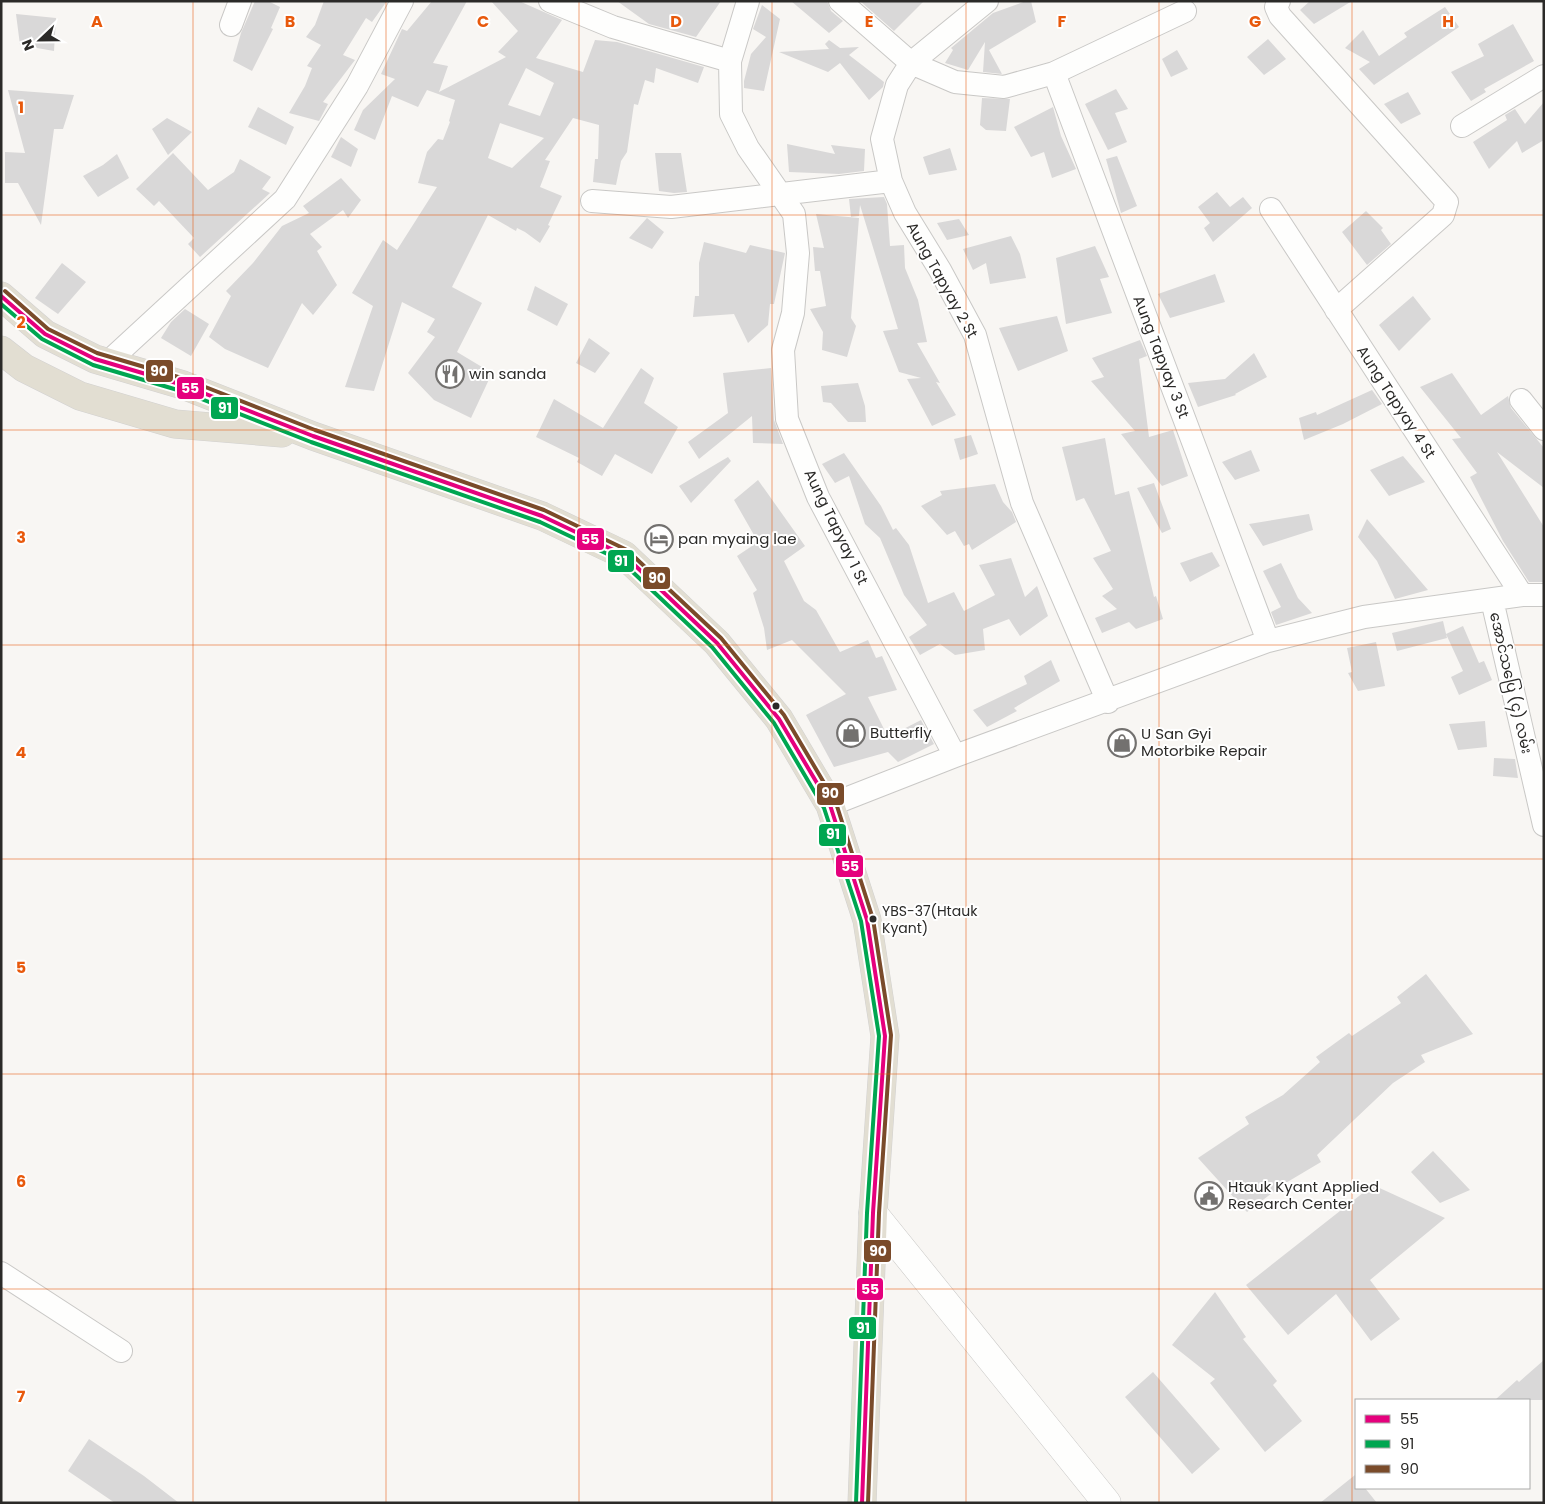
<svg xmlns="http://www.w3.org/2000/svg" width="1545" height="1504" viewBox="0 0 1545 1504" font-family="Poppins,'Noto Sans Myanmar',sans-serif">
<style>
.building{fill:#d9d8d8;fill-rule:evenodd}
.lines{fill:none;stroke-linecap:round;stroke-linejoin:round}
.minor-casing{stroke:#c9c8c6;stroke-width:24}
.secondary-casing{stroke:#c9c8c6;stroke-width:29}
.trunk-casing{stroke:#d2d1d0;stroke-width:29}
.minor{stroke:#fefefd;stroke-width:22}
.secondary{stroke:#fefefd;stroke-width:28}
.trunk{stroke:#e2ded2;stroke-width:28}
.bus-1-casing{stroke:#fff;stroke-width:8}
.bus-2-casing{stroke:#fff;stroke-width:8}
.bus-3-casing{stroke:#fff;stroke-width:8}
.bus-1{stroke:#e5007d;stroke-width:4}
.bus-2{stroke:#00a651;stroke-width:4}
.bus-3{stroke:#7a4b2a;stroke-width:4}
.grid{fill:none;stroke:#e8590c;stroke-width:1;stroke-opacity:0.55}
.bus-dot{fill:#2b2a28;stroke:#fff;stroke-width:2}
.labels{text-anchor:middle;stroke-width:4;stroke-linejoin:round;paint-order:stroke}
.bus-label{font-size:14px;fill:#2b2a28;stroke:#fff;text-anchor:start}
.street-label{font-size:15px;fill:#2b2a28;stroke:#fff}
.poi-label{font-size:15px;fill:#2b2a28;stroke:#fff;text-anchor:start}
.grid-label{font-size:16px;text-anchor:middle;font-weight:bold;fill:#e8590c;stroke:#fff;stroke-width:4;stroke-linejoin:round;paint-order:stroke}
.line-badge{stroke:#fff;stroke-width:2}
.badge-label{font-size:14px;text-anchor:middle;font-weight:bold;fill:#fff}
</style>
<rect width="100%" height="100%" fill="#f8f6f3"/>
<path class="building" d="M255,1H268L280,7L271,28L273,29L252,71L233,61L241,33Z
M324,1H387L372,22L366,18L343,55L355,60L323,102L328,104L319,121L289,113L305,86L312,68L307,66L321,45L306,37L315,25Z
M432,1H467L433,63L448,66L439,92L506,57L498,52L518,31L491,1H519L562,20L536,58L583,72L595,40L617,42L704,67L698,83L656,68L654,83L645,80L638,105L634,104L627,152L621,161L616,185L593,182L595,159H598L599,125L573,118L545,160L550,161L540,187L562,196L548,225L550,226L540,243L525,232L517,228L516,231L488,215L452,287L482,303L457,352L492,373L471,418L434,400L408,373L435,337L427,332L435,319L402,302L374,391L345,387L373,306L352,293L383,240L397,250L437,187L418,183L427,152L438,139L443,140L450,122L449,121L455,100L427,90L418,107L392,96L375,140L354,130L363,110L395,79L381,74L402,29L407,31ZM526,68L554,83L540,116L508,105ZM500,123L544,138L512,168L488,158Z
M617,1H721L696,37L649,24Z
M791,1H827L831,11L843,21L829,33Z
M860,1H924L894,31Z
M1026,1H1031L1036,22L989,50L1002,74L983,72L985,42L968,70L945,63L953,50L951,48L993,13Z
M1310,1H1352L1314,24L1300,10Z
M762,5L780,19L764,91L744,88V81L751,54L766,37L753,29Z
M1445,7L1459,27L1374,85L1359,69L1370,62L1345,48L1363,30L1379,56L1407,37L1404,33Z
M16,14L56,18L54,51L20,45Z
M1513,24L1534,61L1484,89L1486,92L1471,101L1451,72L1484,56L1478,44Z
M1268,39L1286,59L1264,75L1247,57Z
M829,40L840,48L859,47L849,55L884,82L883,87L869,100L840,63L828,72L779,52L829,49L825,44Z
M1177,50L1188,69L1171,77L1162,59Z
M1116,89L1128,109L1115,113L1127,142L1108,150L1085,104Z
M8,90L74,95L63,129H54L41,225L18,183H5V152L25,153Z
M1408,92L1421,114L1401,124L1384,104Z
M982,98L1010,99L1006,131L986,130L980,125Z
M1544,102V140L1522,153L1517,141L1489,169L1473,142L1507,120L1505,115L1515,109L1525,124Z
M258,107L294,127L286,145L248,127Z
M1053,107L1061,136L1076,169L1052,178L1044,152L1031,157L1014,127Z
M167,118L192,132L168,155L152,129Z
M341,137L358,149L351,167L331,157Z
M787,144L835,154L831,145L865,149L864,171L839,174L789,172Z
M950,148L957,170L929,175L923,157Z
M173,153L208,190L234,172L240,159L271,177L262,189L270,193L200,257L188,244L194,238L159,201L154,206L136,189Z
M655,153H681L687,192L674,193L659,191Z
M117,154L129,178L98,197L83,176L103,165Z
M1117,156L1137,206L1121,213L1106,159Z
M341,178L361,200L348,218L343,210L310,234L322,247L317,251L337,285L313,315L302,303L268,368L225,349L209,337L231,296L226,291L253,263L282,226L309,213L303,206Z
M1217,192L1230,207L1243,197L1252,208L1213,242L1204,228L1210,223L1198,207Z
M884,197L887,204L890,246L904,245L905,268L918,300L927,342L917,343L940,383L936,382L956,415L932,426L907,379L921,378L899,372L883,331L898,329L860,205L859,216L851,217L849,199Z
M1366,211L1383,228L1381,230L1391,244L1367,265L1342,232Z
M816,214L859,218L851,318L856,326L847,357L822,350L823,332L810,309L826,306L820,271H815L813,247L824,248Z
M647,218L664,232L652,249L629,238Z
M959,219L969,235L947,240L937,223Z
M1011,236L1020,254L1026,278L990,284L986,263L973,270L963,249Z
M704,242L746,253L750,245L785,253L774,304H770L768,325L748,343L734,314L693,317L695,296H699V263Z
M1095,246L1109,277L1100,279L1112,313L1066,324L1056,258Z
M62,263L86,282L58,314L35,298Z
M1215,274L1225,302L1170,318L1158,294Z
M535,286L568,304L557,326L527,310Z
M1413,296L1431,319L1399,351L1379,325Z
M185,309L209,324L191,356L161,338L171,322Z
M1057,316L1068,351L1018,371L999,328Z
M589,338L610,353L595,373L576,363Z
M1140,340L1147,356L1139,359L1149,437L1173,430L1188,476L1162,486L1121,434L1135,431L1091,381L1104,377L1092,358Z
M1254,353L1267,377L1235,394L1236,395L1198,407L1188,383L1225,379Z
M641,368L654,378L644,403L678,427L652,474L615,454L602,476L577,462L579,458L536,437L554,399L603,428Z
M771,368L774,420L783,444L753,443L752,416L699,459L688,442L728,413L723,373Z
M1452,373L1481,415L1508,396L1511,408L1544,448V488L1497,452L1544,527V582H1529L1503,541L1470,477L1477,473L1452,439L1461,438L1420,387Z
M858,383L865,406L866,422H848L831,403L823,402L821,386Z
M1372,390L1382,404L1343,424L1304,440L1299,418L1316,412L1317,415Z
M971,435L978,454L960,460L954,439Z
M1105,438L1115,495L1129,491L1154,597L1156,596L1163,619L1136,629L1129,622L1102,633L1095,618L1117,609L1102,596L1113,589L1093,558L1111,551L1084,498L1076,501L1062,447Z
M1251,450L1260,471L1235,480L1222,462Z
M844,453L881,506L893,530L896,528L909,545L928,603L954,592L964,611L995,595L979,565L1011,558L1025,597L1037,586L1048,616L1020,636L1009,619L983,629L985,650L955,655L940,644L920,655L909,637L927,625L904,595L880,538L865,524L849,476L835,483L822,464Z
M1403,456L1425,482L1389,496L1370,470Z
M728,457L731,461L691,503L679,486Z
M758,480L805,546L784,561L804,601L816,610L840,652L868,640L876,658L882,656L897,690L868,697L888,737L921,720L934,744L898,762L888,752L834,767L806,715L846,694L792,640L767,650L764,628L753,593L757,590L737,556L758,542L734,500Z
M1154,483L1171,529L1162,533L1137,488Z
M995,484L1003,502L1012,512L1016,522L972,550L969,544L964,546L955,531L947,535L921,506L942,495L940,491Z
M1309,514L1313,530L1263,546L1249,524Z
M1367,519L1428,590L1395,599L1377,561L1358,537Z
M1212,552L1220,566L1190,582L1180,563Z
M1281,563L1298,598L1312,613L1276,625L1271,612L1281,607L1263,571Z
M1443,621L1447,638L1397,651L1392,633Z
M1463,626L1479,663L1484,661L1492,680L1459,695L1451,677L1463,671L1446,634Z
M1376,642L1385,686L1358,691L1348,673L1352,672L1347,648Z
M1051,660L1060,681L1014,708L1017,711L987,727L973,710L1027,684L1024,676Z
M1485,721L1487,747L1458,750L1449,724Z
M1494,758L1515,759L1518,778L1493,776Z
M1426,974L1473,1034L1421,1055L1425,1062L1393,1083L1317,1155L1321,1162L1284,1184L1247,1212L1198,1158L1249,1124L1245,1117L1283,1095L1320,1062L1316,1057L1349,1033L1352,1036L1401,1003L1397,997Z
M1433,1151L1470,1190L1440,1203L1411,1172Z
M1373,1185L1445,1218L1370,1280L1400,1319L1371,1341L1336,1294L1288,1335L1246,1285Z
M1215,1292L1246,1337L1243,1339L1277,1381L1273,1385L1302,1421L1265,1452L1210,1383L1215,1379L1172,1345Z
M1544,1360V1400H1495L1517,1380L1519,1382Z
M1153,1372L1220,1449L1192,1474L1125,1397Z
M89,1439L144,1476L179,1503H115L68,1471Z
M1355,1475L1356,1488H1365L1377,1503H1320Z"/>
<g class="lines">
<defs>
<path id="minor" d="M550,1L613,27L730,61
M748,1L730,61L731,114L748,148L794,214L798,253L793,313L783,350L787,419L818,497L955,756
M840,1L911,63L955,82L1004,87L1054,73L1185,11
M987,1L911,63L897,85L882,139L891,181L905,213L940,270L975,335L1022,503L1108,702
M1279,1L1276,7L1280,16L1447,202L1443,215L1336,310
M231,25L240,1
M1054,73L1268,641
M1462,126L1544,76
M592,201L671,207L891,181
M1271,209L1522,595
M107,363L285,199L357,86L402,1
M1521,400L1544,429
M1492,600L1544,825
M830,805L955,756L1268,641L1364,617L1522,595H1544
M1,1273L121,1351"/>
<path id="secondary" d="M873,1213L1107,1503"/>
<path id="trunk" d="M1,296L45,334L95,359L183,385L313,436L542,516L624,555L717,643L779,719L830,805L867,920L885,1036L873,1213L862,1503
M1,350L24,368L80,396L175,424L282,433"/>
</defs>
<use href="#minor" class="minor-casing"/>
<use href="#secondary" class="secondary-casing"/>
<use href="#trunk" class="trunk-casing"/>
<use href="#minor" class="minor"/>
<use href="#secondary" class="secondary"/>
<use href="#trunk" class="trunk"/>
<defs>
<path id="bus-1" d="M1,296L45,334L95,359L183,385L313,436L542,516L624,555L717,643L779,719L830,805L867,920L885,1036L873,1213L862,1503"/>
<path id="bus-2" d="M1,304L42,339L93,365L181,391L311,442L540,522L620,560L712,647L774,723L824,808L861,921L879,1036L867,1213L856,1503"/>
<path id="bus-3" d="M5,291L48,329L97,353L185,379L315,430L544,510L627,550L721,638L784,715L836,803L873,919L891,1035L879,1213L868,1503"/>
</defs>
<use href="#bus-1" class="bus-1-casing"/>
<use href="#bus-2" class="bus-2-casing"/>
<use href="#bus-3" class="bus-3-casing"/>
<use href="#bus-1" class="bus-1"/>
<use href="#bus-2" class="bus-2"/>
<use href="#bus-3" class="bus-3"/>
</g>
<path class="grid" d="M193,1V1503M386,1V1503M579,1V1503M772,1V1503M966,1V1503M1159,1V1503M1352,1V1503M1,215H1544M1,430H1544M1,645H1544M1,859H1544M1,1074H1544M1,1289H1544"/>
<defs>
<symbol id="restaurant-ring" viewBox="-11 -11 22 22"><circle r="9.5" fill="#fff" stroke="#73716f" stroke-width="1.5"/><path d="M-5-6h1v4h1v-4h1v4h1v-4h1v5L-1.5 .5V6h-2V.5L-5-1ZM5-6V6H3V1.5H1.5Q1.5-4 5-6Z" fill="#73716f"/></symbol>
<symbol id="hotel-ring" viewBox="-11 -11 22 22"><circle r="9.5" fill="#fff" stroke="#73716f" stroke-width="1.5"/><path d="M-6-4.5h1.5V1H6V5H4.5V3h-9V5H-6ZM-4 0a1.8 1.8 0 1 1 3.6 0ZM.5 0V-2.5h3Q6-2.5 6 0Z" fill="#73716f"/></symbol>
<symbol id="shop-ring" viewBox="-11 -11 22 22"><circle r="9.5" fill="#fff" stroke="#73716f" stroke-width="1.5"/><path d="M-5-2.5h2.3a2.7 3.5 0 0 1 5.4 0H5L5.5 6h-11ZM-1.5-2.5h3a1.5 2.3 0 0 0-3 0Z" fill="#73716f"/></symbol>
<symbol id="civic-ring" viewBox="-11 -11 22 22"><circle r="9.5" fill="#fff" stroke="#73716f" stroke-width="1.5"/><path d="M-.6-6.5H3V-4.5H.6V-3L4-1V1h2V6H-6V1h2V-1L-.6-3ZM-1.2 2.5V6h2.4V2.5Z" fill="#73716f"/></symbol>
</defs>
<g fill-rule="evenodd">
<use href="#restaurant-ring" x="434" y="358" width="32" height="32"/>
<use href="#hotel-ring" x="643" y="523" width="32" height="32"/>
<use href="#shop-ring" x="835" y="717" width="32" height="32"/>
<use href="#shop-ring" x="1106" y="727" width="32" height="32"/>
<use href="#civic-ring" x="1193" y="1180" width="32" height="32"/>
</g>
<g class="bus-dot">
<circle cx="776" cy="706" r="4.5"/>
<circle cx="873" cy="919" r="4.5"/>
</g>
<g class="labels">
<g class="bus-label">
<text x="882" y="916">YBS-37(Htauk<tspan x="882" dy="17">Kyant)</tspan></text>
</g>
<g class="street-label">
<text transform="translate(942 280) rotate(61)" y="5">Aung Tapyay 2 St</text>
<text transform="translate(1161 357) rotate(69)" y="5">Aung Tapyay 3 St</text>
<text transform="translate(1396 402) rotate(57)" y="5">Aung Tapyay 4 St</text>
<text transform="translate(836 527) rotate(64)" y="5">Aung Tapyay 1 St</text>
<text transform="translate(1511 683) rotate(77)" y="5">အောင်သပြေ (၄) လမ်း</text>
</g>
<g class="poi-label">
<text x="469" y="379">win sanda</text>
<text x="678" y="544">pan myaing lae</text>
<text x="870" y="738">Butterfly</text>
<text x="1141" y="739">U San Gyi<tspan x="1141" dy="17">Motorbike Repair</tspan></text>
<text x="1228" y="1192">Htauk Kyant Applied<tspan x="1228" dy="17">Research Center</tspan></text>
</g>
</g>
<g class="grid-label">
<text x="97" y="27">A</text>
<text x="290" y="27">B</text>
<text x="483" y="27">C</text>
<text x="676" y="27">D</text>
<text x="869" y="27">E</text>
<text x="1062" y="27">F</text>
<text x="1255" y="27">G</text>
<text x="1448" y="27">H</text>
<text x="21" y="113">1</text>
<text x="21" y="328">2</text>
<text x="21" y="543">3</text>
<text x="21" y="758">4</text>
<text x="21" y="973">5</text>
<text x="21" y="1187">6</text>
<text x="21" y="1402">7</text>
</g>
<g class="line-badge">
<rect x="145" y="359" width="29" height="24" rx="5" fill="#7a4b2a"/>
<rect x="176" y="376" width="29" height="24" rx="5" fill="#e5007d"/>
<rect x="210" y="396" width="29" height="24" rx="5" fill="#00a651"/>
<rect x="576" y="527" width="29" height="24" rx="5" fill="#e5007d"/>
<rect x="607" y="549" width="28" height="24" rx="5" fill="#00a651"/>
<rect x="642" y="566" width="29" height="24" rx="5" fill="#7a4b2a"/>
<rect x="816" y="782" width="29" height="24" rx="5" fill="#7a4b2a"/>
<rect x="818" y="823" width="29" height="24" rx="5" fill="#00a651"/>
<rect x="835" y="854" width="29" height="24" rx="5" fill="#e5007d"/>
<rect x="863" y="1239" width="29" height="24" rx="5" fill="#7a4b2a"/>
<rect x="856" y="1277" width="28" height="24" rx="5" fill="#e5007d"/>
<rect x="848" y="1316" width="29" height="24" rx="5" fill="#00a651"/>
</g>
<g class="badge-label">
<text x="159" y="376">90</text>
<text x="190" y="393">55</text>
<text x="225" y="413">91</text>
<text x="590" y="544">55</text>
<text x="621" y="566">91</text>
<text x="657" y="583">90</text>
<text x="830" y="798">90</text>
<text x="833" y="839">91</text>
<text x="850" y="871">55</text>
<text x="878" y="1256">90</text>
<text x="870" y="1294">55</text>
<text x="863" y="1333">91</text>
</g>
<rect width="1545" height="1504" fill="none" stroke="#2b2a28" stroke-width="5"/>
<rect x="1355" y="1399" width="175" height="90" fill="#ffffff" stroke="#aaaaa9"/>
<rect x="1365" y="1415" width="25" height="8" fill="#e5007d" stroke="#aaaaa9"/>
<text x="1400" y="1424" font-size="15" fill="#2b2a28">55</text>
<rect x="1365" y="1440" width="25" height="8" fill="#00a651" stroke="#aaaaa9"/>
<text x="1400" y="1449" font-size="15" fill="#2b2a28">91</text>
<rect x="1365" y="1465" width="25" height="8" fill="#7a4b2a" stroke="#aaaaa9"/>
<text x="1400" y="1474" font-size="15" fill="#2b2a28">90</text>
<g transform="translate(40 40) rotate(248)" stroke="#ffffff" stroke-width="4" paint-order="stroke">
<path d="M0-4L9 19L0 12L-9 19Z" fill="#2b2a28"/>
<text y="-8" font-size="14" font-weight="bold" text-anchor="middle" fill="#2b2a28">N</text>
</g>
</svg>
